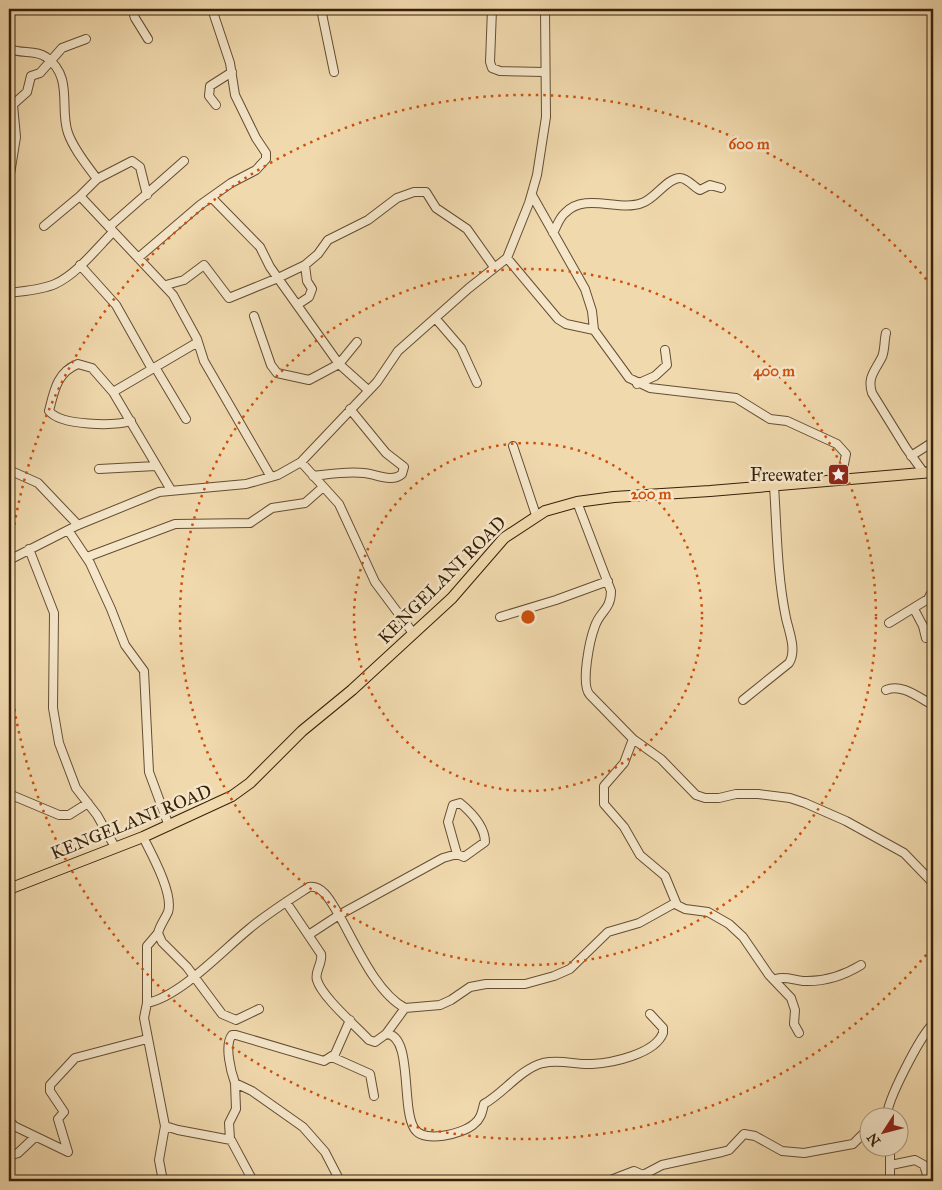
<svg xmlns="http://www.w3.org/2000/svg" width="942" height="1190" viewBox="0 0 942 1190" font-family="'IM FELL Great Primer',serif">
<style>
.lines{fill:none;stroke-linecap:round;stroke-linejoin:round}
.minor-casing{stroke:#644e32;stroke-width:10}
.major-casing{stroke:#362009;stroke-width:12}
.minor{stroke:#f5e6ca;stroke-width:8}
.major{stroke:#f0d9ad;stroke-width:10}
.ring{fill:none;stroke:#cd500c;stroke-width:2.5;stroke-dasharray:2.5 5}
.labels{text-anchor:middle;stroke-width:5;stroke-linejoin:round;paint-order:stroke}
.poi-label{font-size:18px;fill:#362009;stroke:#f5e6ca;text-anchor:end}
.street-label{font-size:18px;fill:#362009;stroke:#f5e6ca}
.centre{fill:#cd500c;stroke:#f5e6ca;stroke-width:2.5}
.ring-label{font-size:15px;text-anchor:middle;font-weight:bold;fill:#cd500c;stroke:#f5e6ca;stroke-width:5;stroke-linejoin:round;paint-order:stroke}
</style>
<rect width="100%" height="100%" fill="#f0d9ad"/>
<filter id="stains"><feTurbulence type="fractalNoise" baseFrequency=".004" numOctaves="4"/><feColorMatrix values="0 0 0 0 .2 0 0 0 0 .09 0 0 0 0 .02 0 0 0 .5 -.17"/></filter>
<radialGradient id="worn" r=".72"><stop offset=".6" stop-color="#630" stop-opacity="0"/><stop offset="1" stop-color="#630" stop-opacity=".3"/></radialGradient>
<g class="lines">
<defs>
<path id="minor" d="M132,9L135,18L148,39
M321,9L334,72
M492,9L490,62L492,68L500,71L544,72
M9,48C20,55 34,49 46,57C74,77 59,108 68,133C74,150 87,165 97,179
M216,105L209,96L210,86L232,72
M9,108L27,92L31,76L40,73L62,48L86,39
M10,174L16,137L13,105
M147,195L140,167L132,161L97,179L80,196L173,295L197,339L204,361L271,477
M532,195L585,289L592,311L594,330L629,378L650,388L736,398L770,419L787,421L837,444L846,454L841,479
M212,198L260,247L270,267L339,364L357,342
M44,226L80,196
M109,227L184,161
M553,233C557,226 559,218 565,213C585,192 619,212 642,203C655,199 667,178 680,178C687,178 694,187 700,190L710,185L721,188
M138,258L200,205L231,183L256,170L266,159V153L256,138L235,95L230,63L212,9
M507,258L558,319L566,324L594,330
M80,265L116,305L152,369
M166,285L184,280L204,265L229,298L278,278L305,265L318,254L328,240L368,220L397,198L414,192H426L436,208L467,229L494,267
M9,293C23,291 42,290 55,284C77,274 96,249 113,232
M297,305L309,297L312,289L307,281L305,265
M254,316L271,365L277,373L309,380L339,364L368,390
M436,319L461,348L477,383
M886,333C884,341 885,350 882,357C875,371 867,377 872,393L906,448L924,473
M155,367L186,419
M637,384L655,376L667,365L665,350
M113,392L92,368L78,364C57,372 54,391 49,411C61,426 114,426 131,421
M513,446L536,515
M911,456L933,442
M301,462L339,504L375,582L413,633
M99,469L156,466
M9,470L38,483L78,525
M313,476C330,474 347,471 364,473C376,474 392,483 402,474L404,467L386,453L350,409
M171,490L113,392L198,342
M577,502L611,591C611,610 600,611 595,626C590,639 580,685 590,695L633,739L661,759L696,795L705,798H719L736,794H758L790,798L805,803L846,821L904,853L933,883
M68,530L90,563L111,609L125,645L144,671L149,772L169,826
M29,549L54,613L53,708L59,743L76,788L97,815L115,847
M87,557L175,524L250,523L272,508L305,503L322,488
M9,560L78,525L159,492L246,484L278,475L301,462L377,382L398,351L469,288L507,258L529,203L537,175L546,117L545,9
M914,609L923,626L926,638
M500,617L556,600L608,581
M889,623L928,599L933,590
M886,690C902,683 919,698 933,705
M743,700L789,663C797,650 789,632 786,618C777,575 777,530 774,486
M633,739L624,763L604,786V804L624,827L640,855L665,876L677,905L685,909L708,912L729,924L743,937L769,975L791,998L795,1010L794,1024L799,1033
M9,794L59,815H69L88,803
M143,837C151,853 174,894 168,912C165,919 160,925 158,933L162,942L187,967L222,1014L236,1020L259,1009
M457,854L448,822L453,805L460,803C471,812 485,827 485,842L464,857L457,854L443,858L339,915C355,943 376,993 405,1008L440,1005L451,1000L470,987L486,984H525L554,976L570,969L608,932L639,923L675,903
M286,902L321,954C323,963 314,972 317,980C322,997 356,1026 369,1040L375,1042L386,1034L405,1008
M158,933L147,946V1003L144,1018L165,1126L159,1160L163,1181
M776,979C785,976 793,980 803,981C824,982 843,976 861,965
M147,1003C181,996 223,950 249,929C268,913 289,900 309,887C324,885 332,904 339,915L310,934
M386,1034C413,1034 401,1107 414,1128C423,1144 463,1134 474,1124C481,1119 482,1112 484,1104C504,1093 520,1069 543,1063C561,1059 575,1065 592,1064C612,1063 655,1054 663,1033V1028L650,1014
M332,1057L370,1074L374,1096
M887,1118C885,1103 921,1035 933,1024
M9,1120L14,1126L68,1152L58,1119L64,1112L50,1091V1085L75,1058L147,1039
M165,1126L178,1130L231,1140L253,1181
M230,1139L229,1123L236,1109L235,1083
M890,1148V1181
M9,1156L18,1153L35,1137
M891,1165L915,1160L924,1165L929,1181
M340,1181L325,1152L303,1127L252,1091L235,1083C231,1072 224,1045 232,1035H236L324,1061L335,1054L350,1020
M608,1181L634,1171L643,1175L662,1165L722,1152L729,1150L744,1134L755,1136L782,1151L804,1153L853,1144L870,1127"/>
<path id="major" d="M9,889L143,837L232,796L250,783L302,731L352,690L452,598L504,538L545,511L577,502L614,497L710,491L933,472"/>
</defs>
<use href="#minor" class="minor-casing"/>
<use href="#major" class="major-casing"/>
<use href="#minor" class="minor"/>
<use href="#major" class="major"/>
</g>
<g class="ring">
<circle cx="528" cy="617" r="174"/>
<circle cx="528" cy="617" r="348"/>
<path d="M931 949A522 522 0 0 1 9 672M9 562A522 522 0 0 1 931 285"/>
</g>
<defs>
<symbol id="sight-square" viewBox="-11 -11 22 22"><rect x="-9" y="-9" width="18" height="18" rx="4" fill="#8f2418" stroke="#f5e6ca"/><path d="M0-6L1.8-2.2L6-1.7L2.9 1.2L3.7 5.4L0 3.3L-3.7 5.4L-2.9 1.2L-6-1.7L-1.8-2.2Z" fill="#fff"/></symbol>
</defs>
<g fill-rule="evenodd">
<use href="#sight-square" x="826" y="462" width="25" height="25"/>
</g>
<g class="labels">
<g class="poi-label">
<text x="823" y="481">Freewater</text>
</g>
<g class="street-label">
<text transform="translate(442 580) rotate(-45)" y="6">KENGELANI ROAD</text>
<text transform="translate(131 822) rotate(-22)" y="6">KENGELANI ROAD</text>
</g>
</g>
<circle cx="528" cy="617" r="8" class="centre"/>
<g class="ring-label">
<text x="749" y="149">600 m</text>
<text x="774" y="376">400 m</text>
<text x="651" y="499">200 m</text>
</g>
<rect width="942" height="1190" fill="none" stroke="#f0d9ad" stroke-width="30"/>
<rect x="10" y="10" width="922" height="1170" fill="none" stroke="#362009" stroke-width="2.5"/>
<rect x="15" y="15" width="912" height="1160" fill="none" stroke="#362009"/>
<g transform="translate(884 1132) rotate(234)"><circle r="24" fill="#f5e6ca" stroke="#a9977d"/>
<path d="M0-4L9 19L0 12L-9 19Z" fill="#8f2418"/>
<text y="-8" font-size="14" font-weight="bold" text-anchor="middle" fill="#362009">N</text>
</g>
<rect width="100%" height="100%" filter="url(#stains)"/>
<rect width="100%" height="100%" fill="url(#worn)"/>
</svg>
